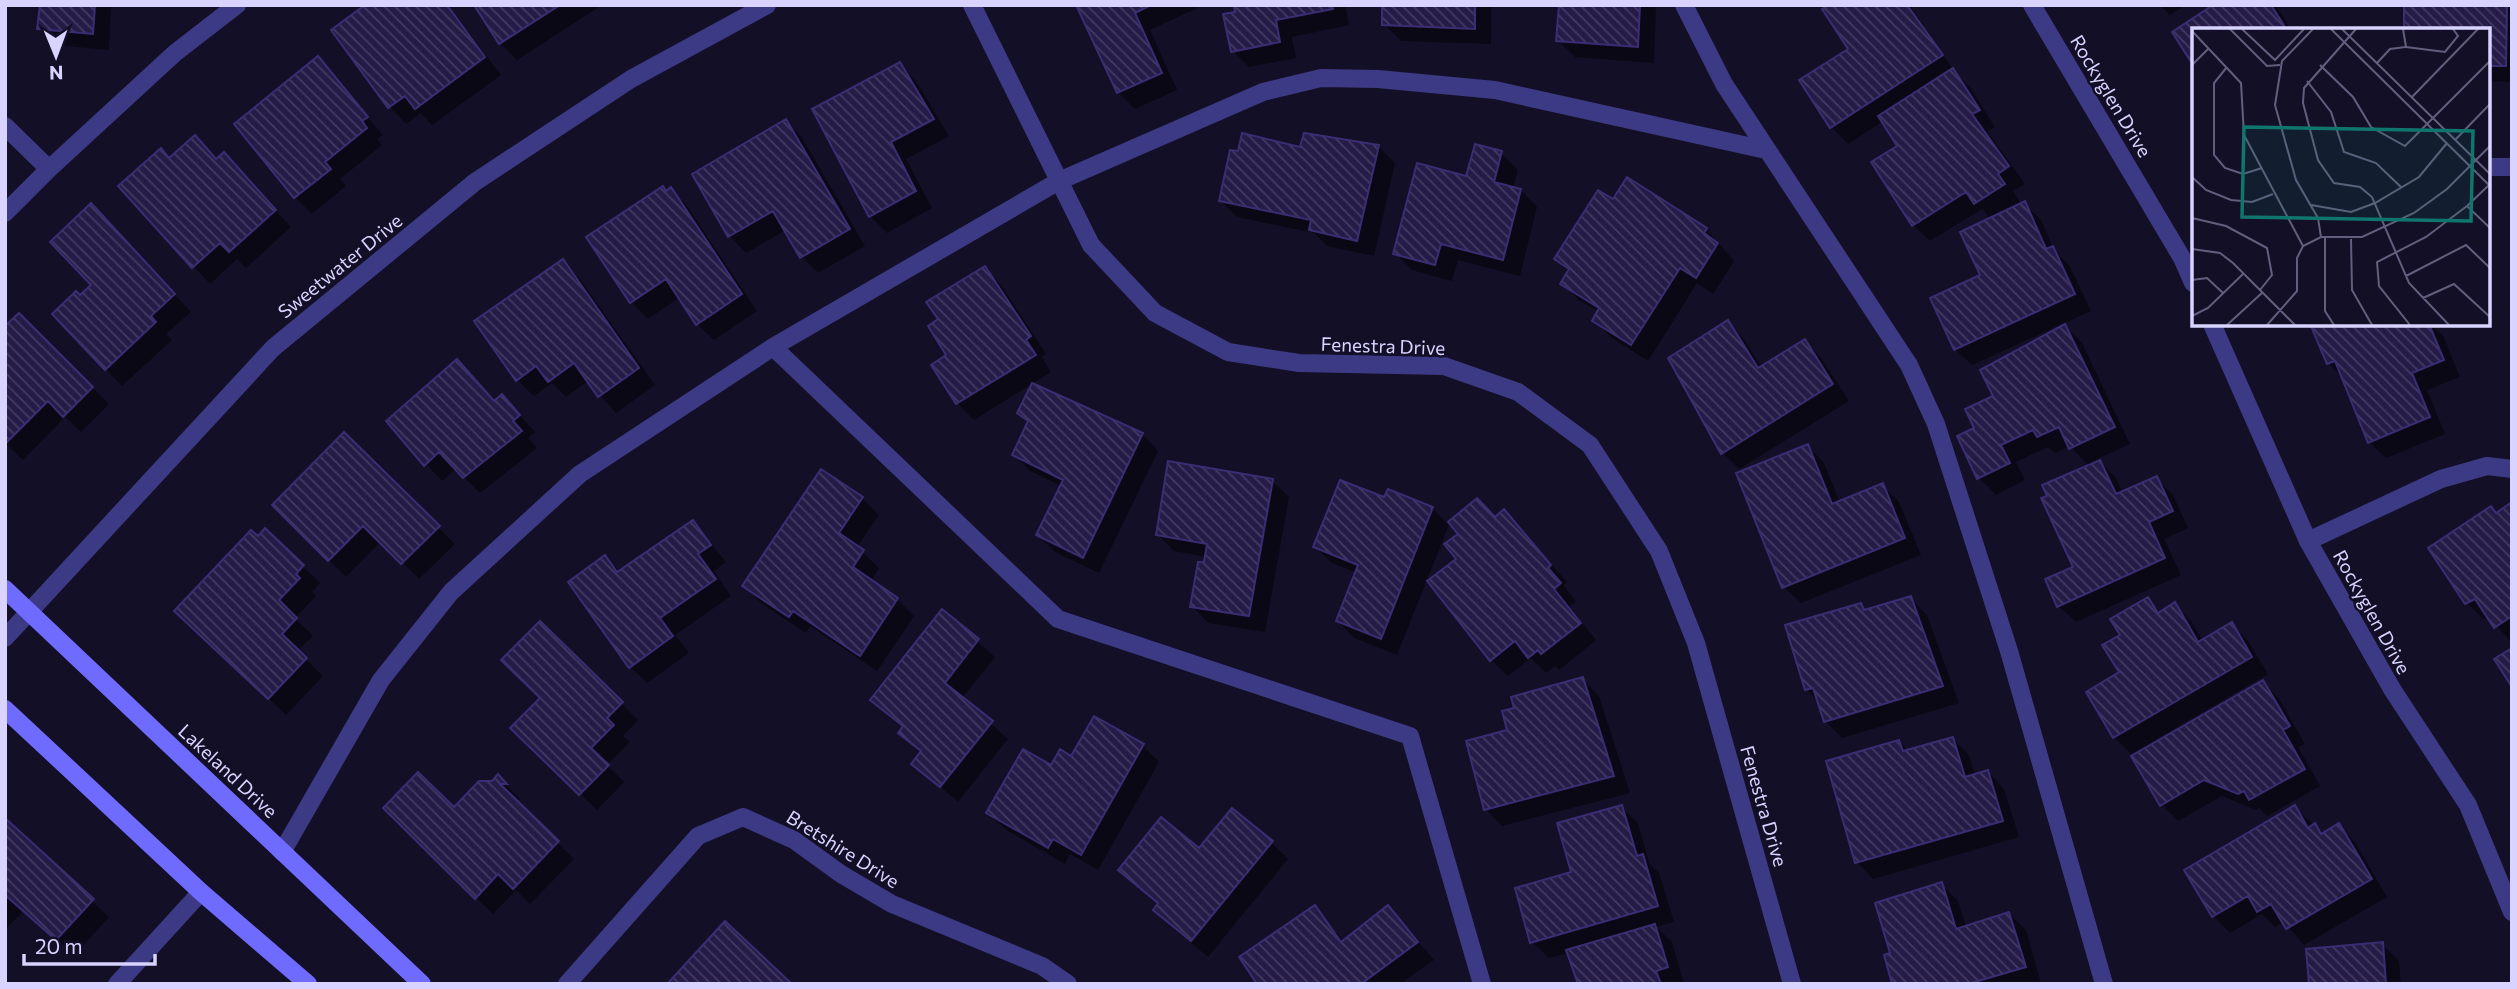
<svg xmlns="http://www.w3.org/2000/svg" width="2517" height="989" viewBox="0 0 2517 989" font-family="Commissioner,sans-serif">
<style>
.shadow{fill:#0007}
.building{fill:url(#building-back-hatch);stroke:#3b2d73;stroke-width:2}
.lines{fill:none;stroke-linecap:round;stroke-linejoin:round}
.lane{stroke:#3d3a85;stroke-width:18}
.street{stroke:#3d3a85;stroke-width:18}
.secondary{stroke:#6f6bff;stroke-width:18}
.labels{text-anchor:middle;stroke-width:5;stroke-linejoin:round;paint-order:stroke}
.street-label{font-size:19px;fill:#d9d4ff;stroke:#130f26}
.inset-road{fill:none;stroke:#625e7d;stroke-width:2}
.view{fill:#0f766e;fill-opacity:0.15;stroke:#0f766e;stroke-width:3.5}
.inset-edge{fill:none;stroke:#d9d4ff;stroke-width:3.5}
</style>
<defs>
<pattern id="building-back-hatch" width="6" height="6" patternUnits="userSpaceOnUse" patternTransform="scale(1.75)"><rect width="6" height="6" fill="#241b47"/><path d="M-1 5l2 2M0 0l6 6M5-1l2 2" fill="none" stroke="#433b63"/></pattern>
</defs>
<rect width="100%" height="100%" fill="#130f26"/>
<path class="shadow" d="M41,5H111L109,50L56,45L39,28Z
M421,5H448L501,75L432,125L421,113L406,124L390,107L333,31Z
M476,5H602L517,60L500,43Z
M1078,5H1204L1150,30L1177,90L1135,109L1118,92Z
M1236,5H1345L1349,25L1292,37L1296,58L1249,67L1233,51Z
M1384,5H1491V44L1401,41L1384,24Z
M1560,5H1656L1654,63L1575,57L1558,40Z
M1832,5H1910L1956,74L1970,87L1995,127L1987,131L2025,184L2013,191L2020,202L2014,208L2024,204L2041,220L2054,250L2069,265L2091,311L1972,365L1955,349L1982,276L1991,219L1982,209L1930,241L1913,225L1899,146L1883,121L1848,144L1831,127L1850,49Z
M2160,5H2186L2170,15Z
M2216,5H2276L2291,30H2193V62L2174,32Z
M2406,5H2512V82L2487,81V30Z
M318,58L383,135L377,139L382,145L340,179L346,186L312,214L295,197Z
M900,64L916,81L949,136L906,159L932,208L887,233L870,216Z
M786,121L802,138L865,246L818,273L802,257L786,230L746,253L730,236Z
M1378,146L1395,163L1374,256L1327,246L1314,233L1237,217L1221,201L1302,149Z
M1501,153L1518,170L1513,188L1521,190L1537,207L1520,276L1458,260L1452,281L1412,270L1395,253L1467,178Z
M224,154L291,227L246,268L237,259L210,284L121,186L170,159L217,161Z
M671,190L687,206L757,311L714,340L697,324L680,297L648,319L631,302L667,192Z
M1613,202L1706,229L1734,261L1713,294L1697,283L1648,361L1611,337L1594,320L1599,312L1579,300L1562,283L1569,272L1556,259Z
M107,222L191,312L166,334L172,340L122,386L54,314L93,285Z
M563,261L579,278L655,385L616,413L588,381L566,397L552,383L534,396L517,380Z
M985,268L1001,285L1046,354L1042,357L1051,372L974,420L957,403L949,356Z
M19,315L109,404L81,432L65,417L23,460L5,443Z
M1727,322L1744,339L1762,368L1805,341L1821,358L1849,401L1739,469L1723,453Z
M2312,324H2430L2443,336L2460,377L2427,390L2445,434L2386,458L2369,442L2344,379L2328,363Z
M2065,326L2082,343L2130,444L2097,459L2116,478L2123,493L2156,478L2173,495L2188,528L2164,539L2181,575L2076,622L2059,606L2075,567L2089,466L2070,446L2055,453L2048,447L2016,462L2025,480L1996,495L1979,478L1976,429L1995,397Z
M457,361L495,402L502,396L535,432L528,438L537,448L480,493L456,469L442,481L426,464Z
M1019,412L1142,434L1158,451L1099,573L1055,552L1038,535L1062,486L1030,471L1014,454L1029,422Z
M344,434L455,544L419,579L381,541L346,577L274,505Z
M1808,446L1824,463L1840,503L1882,485L1899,502L1921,555L1801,603L1784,587Z
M1272,481L1289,497L1265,632L1208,623L1192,606L1207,557L1174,551L1157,534Z
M862,498L879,515L857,547L879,568L871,581L897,599L914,616L877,671L810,626L806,633L761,603L744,586Z
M1385,500L1432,508L1449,525L1397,655L1354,638L1338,621L1357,573L1332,563L1315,547Z
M2512,504V643L2489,617L2483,619L2467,603L2491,508L2497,514Z
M1504,511L1567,582L1563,585L1576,601L1570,607L1596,640L1559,670L1555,666L1546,673L1531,658L1508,676L1491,660L1458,559Z
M693,522L726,562L714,571L731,596L675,635L689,653L647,683L630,667L605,557L620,572Z
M265,530L320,583L312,592L316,596L295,618L313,636L297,651L323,676L286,715L193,627Z
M1910,598L1927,615L1959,703L1842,738L1825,721L1819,702L1806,689L1860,605L1867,611Z
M2148,599L2161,613L2175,605L2191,621L2203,641L2232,624L2248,641L2268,674L2131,754L2114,737L2122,636Z
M942,612L995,657L962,698L1008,739L958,802L913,763L921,753L900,733L904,728L873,700Z
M540,623L638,720L623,736L630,742L607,765L624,782L597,810L513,728L542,698Z
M1582,679L1599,696L1630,793L1502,826L1486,809L1509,731Z
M2263,682L2279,699L2305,744L2298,747L2320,786L2267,816L2259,808L2256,810L2222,796L2178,821L2161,804Z
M1953,739L1969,755L1975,776L1988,772L2004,789L2019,837L1873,879L1857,862L1899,742L1909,751Z
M1143,746L1159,762L1098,870L1070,854L1065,864L1005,829L988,813L1072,758Z
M498,777L521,800H514L574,859L530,904L516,890L493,914L385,808L454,810Z
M1621,807L1638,823L1649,863L1659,873L1674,922L1656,927L1672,942L1684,984H1580L1569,953L1549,958L1532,942L1573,873Z
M2295,808L2324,834L2339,826L2355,842L2387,897L2304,945L2284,922L2275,927L2262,914L2230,933L2213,916Z
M5,821L109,917L74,955L24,910L5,930Z
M1272,843L1288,859L1208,957L1172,927L1155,910L1159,905L1120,870L1199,851Z
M1941,884L1958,901L1966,927L2009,914L2026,930L2041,983L1894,984L1892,954Z
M1315,907L1344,942L1388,907L1434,960L1400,984H1259Z
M2382,944L2399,961L2401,984H2310Z"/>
<path class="building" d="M40,5H95L93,34L37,29Z
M365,5H447L485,57L415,109L405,96L388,108L331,30Z
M474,5H560L499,44Z
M1076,5H1151L1135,13L1162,73L1117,93Z
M1234,5H1332L1333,9L1276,20L1280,42L1231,52L1223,14L1235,12Z
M1382,5H1475V29L1382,25Z
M1559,5H1640L1638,47L1556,41Z
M1829,5H1907L1943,55L1830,128L1799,80L1848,49L1822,9Z
M2213,5H2271L2287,30H2193V65L2172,32Z
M2404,5H2507L2506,66H2487V30H2404Z
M318,56L368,117L362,121L367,128L325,162L331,169L294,198L234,124Z
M900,62L934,119L891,142L916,191L869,217L812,109Z
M1953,68L1980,110L1972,114L2009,166L1998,174L2005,184L1974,204L1966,192L1912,226L1871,162L1897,146L1878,116Z
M786,119L850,229L800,258L773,211L728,237L692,174Z
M1242,133L1300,147L1304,133L1379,145L1357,241L1309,230L1311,220L1219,201L1230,150L1238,151Z
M195,135L216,159L224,152L276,210L229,252L220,243L192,268L118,186L161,148L169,158Z
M1475,144L1502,151L1494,182L1521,189L1503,260L1441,244L1435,265L1393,254L1417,163L1466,176Z
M1627,177L1707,228L1704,233L1718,243L1696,278L1680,268L1631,345L1592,321L1599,308L1560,284L1569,269L1554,259L1598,190L1613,199Z
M663,186L666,191L671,187L742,294L696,325L666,279L630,303L586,237Z
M2025,201L2046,249L2053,246L2075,294L1954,350L1930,298L1980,275L1960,232Z
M91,203L175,294L151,316L156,322L105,370L52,314L76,291L80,295L91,285L50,242Z
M563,259L639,368L598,397L574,363L548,382L536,366L516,381L474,321Z
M985,266L1031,336L1026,340L1036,355L956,404L931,365L946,355L928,326L938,319L926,302Z
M19,313L93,387L63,417L48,401L5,444V326Z
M1728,320L1758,368L1805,339L1833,384L1721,454L1668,358Z
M2065,324L2115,427L2069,449L2059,427L2037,437L2033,430L2001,445L2010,463L1977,479L1957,436L1974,428L1965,409L1993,396L1980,370Z
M2310,324H2429L2444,360L2412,373L2430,417L2368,443L2335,361L2327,364Z
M457,359L494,401L502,394L520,415L513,421L522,431L463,478L439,452L424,466L386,421Z
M1032,383L1143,433L1083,558L1036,535L1063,480L1012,455L1028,421L1017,413Z
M344,432L440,526L401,564L363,526L328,561L272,505Z
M1808,444L1832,504L1883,483L1905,538L1782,588L1736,473Z
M2100,460L2116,494L2157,476L2173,511L2149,522L2165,558L2057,607L2045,579L2073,567L2041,498L2047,496L2042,485Z
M1168,461L1273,479L1249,616L1190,607L1198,562H1204L1207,544L1156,535Z
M821,469L863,497L839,533L864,550L853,567L898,598L860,656L793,611L789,617L742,586Z
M1340,480L1384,497L1388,489L1433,507L1381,639L1336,621L1358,565L1313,547Z
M1477,498L1495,517L1504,509L1551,565L1548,568L1561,583L1554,589L1581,623L1541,654L1538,650L1528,658L1515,641L1490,661L1427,581L1456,559L1444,544L1458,534L1448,522Z
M2512,502V616L2494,628L2475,599L2465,604L2428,548L2491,506L2496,513Z
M693,520L711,545L698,554L716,579L660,618L673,636L629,668L568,582L605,555L617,572Z
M265,528L304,565L296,574L300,578L279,600L297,618L282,634L307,658L268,699L174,611L251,530L258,536Z
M1911,596L1943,686L1824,722L1813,688L1805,690L1785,625L1861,603L1864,610Z
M2148,597L2158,613L2175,602L2198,642L2232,622L2252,657L2113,738L2086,692L2119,672L2102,645L2120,635L2110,619Z
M942,609L979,639L945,683L993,721L940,787L911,764L921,751L898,733L903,726L870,700Z
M540,621L623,702L607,718L614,725L591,748L609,765L579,795L510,728L540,698L501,660Z
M2512,648V687L2494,659Z
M1583,677L1614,776L1484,810L1466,741L1507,730L1502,711L1514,708L1511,697Z
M2263,680L2290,726L2283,730L2305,769L2249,800L2244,791L2238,794L2204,780L2160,806L2131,756Z
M1094,716L1144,744L1081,855L1053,839L1048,848L986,813L1023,749L1051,765L1060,749L1071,756Z
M1953,737L1965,777L1988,770L2003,821L1855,863L1826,761L1899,740L1903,751Z
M418,772L454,807L479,781H492L498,774L507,784H500L559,841L513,889L498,874L475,899L383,808Z
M1622,805L1637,856L1643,854L1658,906L1530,943L1515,888L1571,872L1557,823Z
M2295,805L2308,828L2315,823L2321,834L2339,823L2372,879L2286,929L2271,904L2257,912L2248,896L2212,917L2184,870Z
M1232,808L1273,841L1191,941L1153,910L1158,903L1118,870L1161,817L1199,848Z
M5,818L94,899L56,940L5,895Z
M1942,882L1956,929L2009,912L2026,967L1968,984H1892L1884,955L1890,953L1875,903Z
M1315,905L1341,942L1388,905L1418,942L1361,984H1257L1239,957Z
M725,921L792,984H667Z
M1655,924L1668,967L1656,971L1661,984H1578L1566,950Z
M2383,942L2386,984H2309L2306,949Z"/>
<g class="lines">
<path class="lane" d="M1684,5L1724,84L1909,365L1936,424L2009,651L2104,984
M5,126L49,169L175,53L237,5
M5,213L49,169
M773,347L1058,619L1410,736L1482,984
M2308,541L2441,479L2487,466L2512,469
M282,852L381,680L451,592L580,474L773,347L1059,181L1263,92L1321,78L1378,79L1495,90L1766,150
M117,984L201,892"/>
<path class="street" d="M972,5L1091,245L1155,313L1228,352L1299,363L1444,366L1518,392L1590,445L1659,551L1696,643L1792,984
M2032,5L2182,258L2193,283
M2487,167H2512
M2212,324L2308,541L2392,689L2468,805L2512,912
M5,638L273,348L475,182L631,79L767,5
M567,984L698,836L743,817L794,840L841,874L892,904L1042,966L1068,984"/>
<path class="secondary" d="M5,589L422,984
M5,709L201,892L308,984"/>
</g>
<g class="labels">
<g class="street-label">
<text transform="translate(2111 96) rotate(59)" y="7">Rockyglen Drive</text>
<text transform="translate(340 266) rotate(-39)" y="7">Sweetwater Drive</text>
<text transform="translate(1383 346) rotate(2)" y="7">Fenestra Drive</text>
<text transform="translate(2372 612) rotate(61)" y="7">Rockyglen Drive</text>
<text transform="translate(228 771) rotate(43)" y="7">Lakeland Drive</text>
<text transform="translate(1764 806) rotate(74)" y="7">Fenestra Drive</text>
<text transform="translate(843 849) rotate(32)" y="7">Bretshire Drive</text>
</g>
</g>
<g transform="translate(2192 28)">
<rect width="298" height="298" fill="#130f26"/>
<path class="inset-road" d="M38,1L75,38L88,37M50,1L83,32L112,1M121,1L90,33L83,77L104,152L126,190L129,209M139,1L298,158M150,1L298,146M164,1L112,60L111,75L126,132L142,155L168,159L180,169L217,255L257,297M0,3L49,55L52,107L111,218M214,19L253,24L266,8L261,1M185,35L198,21L214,19L211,1M0,37L16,21M128,37L161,69L179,99L213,118L298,33M35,39L22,55V127L33,140L51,146L70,140M115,53L139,84L152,124L184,135L210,160M220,69L286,1M263,112L298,76M0,149L14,162L39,172L60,174L81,166M119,177L159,184L183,175L227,149L255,115M275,178L297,157M0,190L34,198L75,220L80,247L68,262M133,209V283L142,297M159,211L160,262L180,297M0,221L28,225L41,235L103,297M214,248L274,217L298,240M0,252L15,250L31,265M231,270L262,256L298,289M0,288L16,280L52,245M35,297L71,264M75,297L105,263V230L111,218L129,209H170L222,185L255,161L298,118M218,297L187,258L185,234L234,209L275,178L298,200"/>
<path class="view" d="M52,99L281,103L279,193L50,189Z"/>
<rect width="298" height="298" class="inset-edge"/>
</g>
<rect width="2517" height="989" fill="none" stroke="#d9d4ff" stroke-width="14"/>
<g transform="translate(56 56) rotate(179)" stroke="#130f26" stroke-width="5" paint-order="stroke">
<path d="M0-5L12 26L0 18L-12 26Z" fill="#d9d4ff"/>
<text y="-10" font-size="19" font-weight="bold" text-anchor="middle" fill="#d9d4ff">N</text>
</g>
<path d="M24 954v10h131v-10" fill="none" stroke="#d9d4ff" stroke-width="3.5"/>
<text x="35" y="954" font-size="21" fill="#d9d4ff" stroke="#130f26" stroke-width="5" paint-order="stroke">20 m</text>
</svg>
